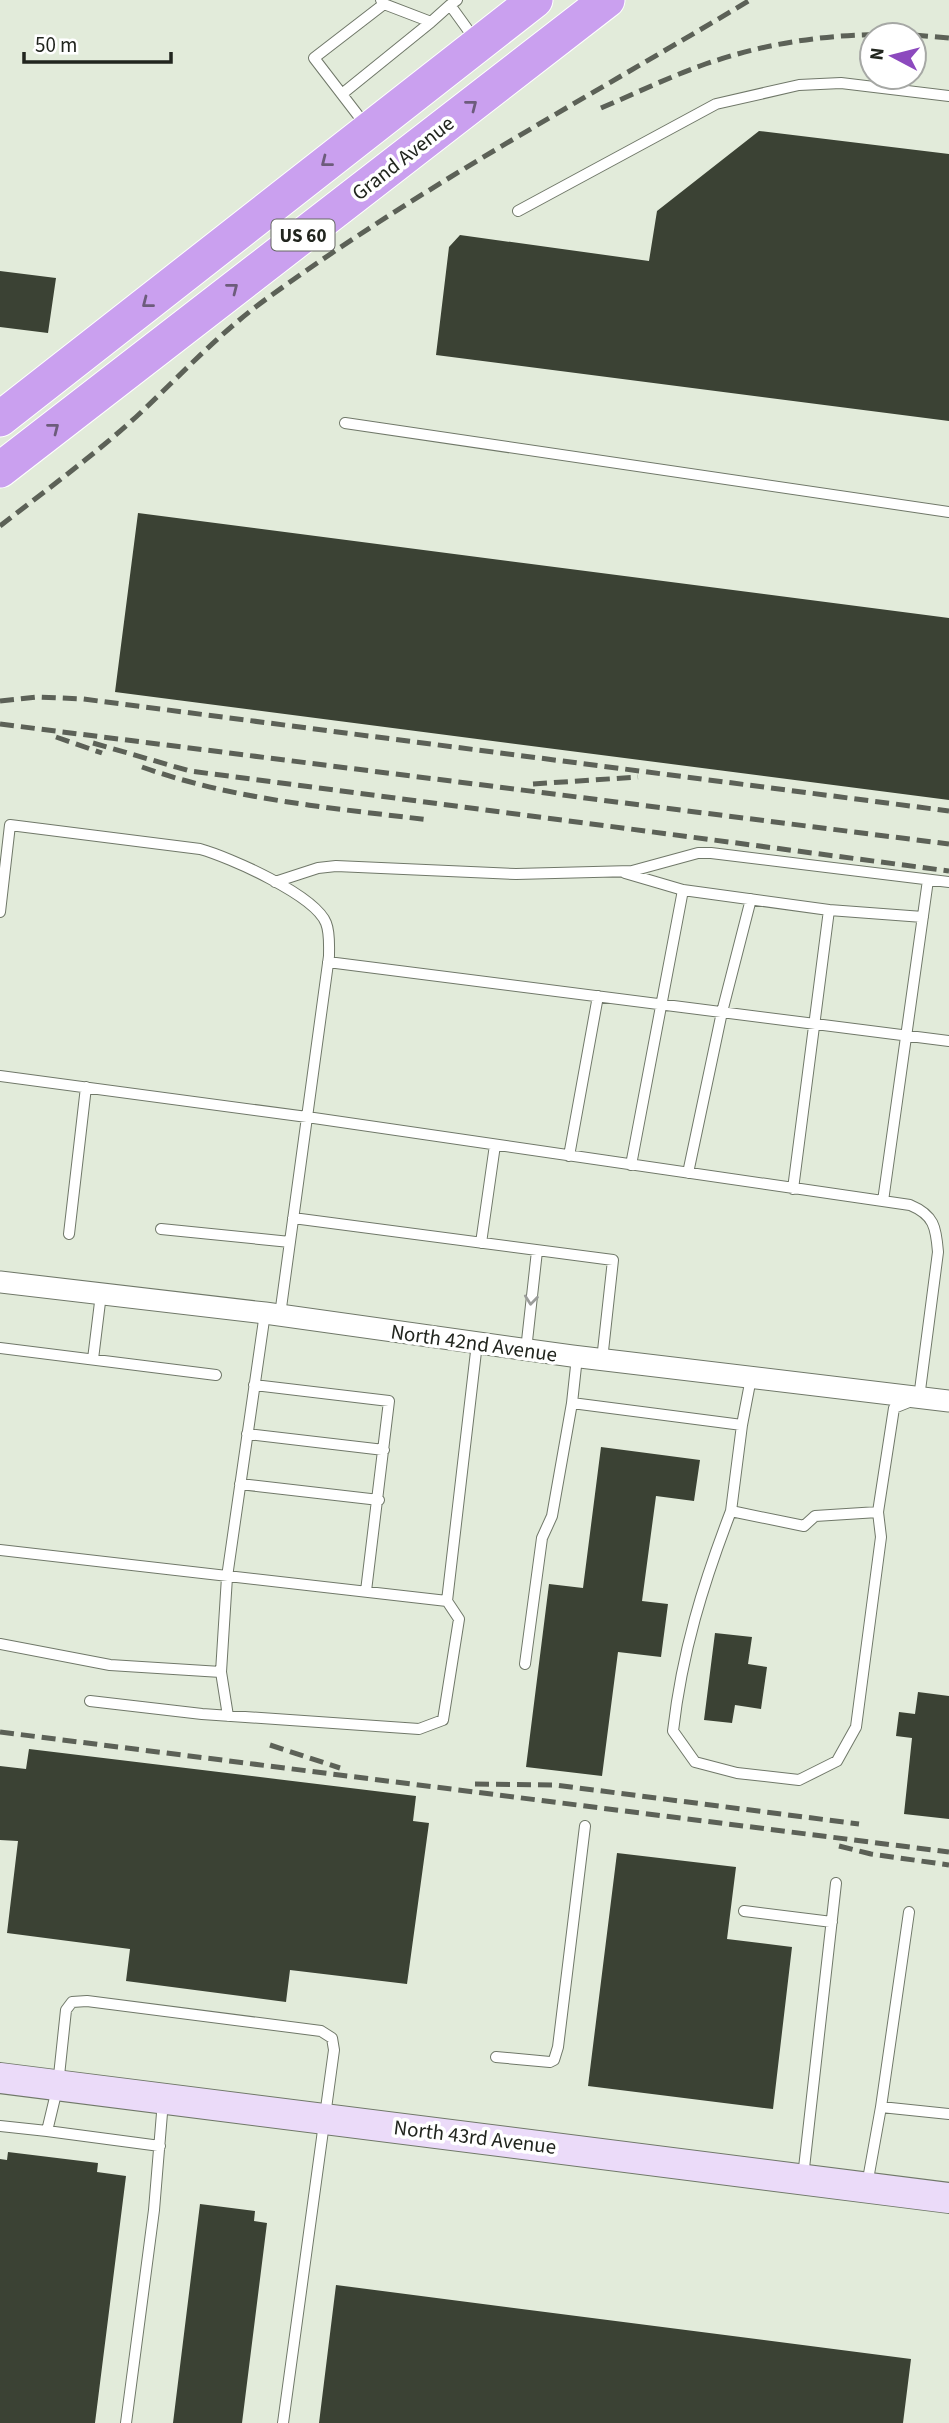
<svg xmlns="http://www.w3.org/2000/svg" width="949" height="2423" viewBox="0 0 949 2423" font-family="'Source Sans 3',sans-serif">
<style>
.building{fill:#3b4234}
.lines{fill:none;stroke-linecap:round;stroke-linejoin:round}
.service-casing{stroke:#707869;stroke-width:12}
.minor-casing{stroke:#707869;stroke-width:23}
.secondary-casing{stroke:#707869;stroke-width:32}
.trunk-casing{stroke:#fff;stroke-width:37}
.service{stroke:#fff;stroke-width:10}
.minor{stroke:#fff;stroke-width:21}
.secondary{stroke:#ebdbf9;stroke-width:30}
.trunk{stroke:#caa0ef;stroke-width:35}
.rail{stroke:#5c6157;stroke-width:5;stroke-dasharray:14 7;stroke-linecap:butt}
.oneway{stroke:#6d5c7c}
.oneway2{stroke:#9b9d9a}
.labels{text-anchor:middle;stroke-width:7;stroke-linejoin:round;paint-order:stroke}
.shield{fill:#fff;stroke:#646662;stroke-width:2}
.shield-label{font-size:19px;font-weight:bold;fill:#21251e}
.street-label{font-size:21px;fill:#21251e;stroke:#fff}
</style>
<rect width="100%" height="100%" fill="#e2ebda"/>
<path class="building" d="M759,131L949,154V421L436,355L449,247L460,235L649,261L657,211Z
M0,271L56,278L48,333L0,327Z
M138,513L949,618V800L115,692Z
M601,1447L700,1460L694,1501L656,1496L642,1601L668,1604L661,1657L618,1652L602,1776L526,1767L549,1584L583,1588Z
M715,1633L752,1637L748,1664L767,1667L761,1709L735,1705L732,1723L704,1720Z
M918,1692L949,1696V1819L904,1814L912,1738L896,1736L899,1712L915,1714Z
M29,1749L416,1796L413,1821L429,1823L407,1984L290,1970L286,2002L126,1981L130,1949L7,1933L18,1841L0,1840V1766L26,1769Z
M617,1853L736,1867L727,1939L792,1947L773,2109L588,2086Z
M8,2152L98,2163L97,2172L126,2176L95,2423H0V2159L7,2160Z
M200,2204L255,2211L254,2221L267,2223L242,2423H173Z
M336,2285L911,2359L903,2423H319Z"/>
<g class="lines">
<defs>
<path id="service" d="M381,0L384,4L431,22L450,5
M457,0L450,5L476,41
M342,94L431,22
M367,127L314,58L384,4
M518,211L716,104L799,85L841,83L949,96
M345,423L949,512
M625,873L683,890
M275,882L318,868L336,866L516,874L632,871L698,853H711L949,882
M829,910L923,917
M0,912L10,825L200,849C229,857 315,895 326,923C330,933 329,945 329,956L280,1315
M328,962L949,1041
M0,1076L307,1117L910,1205C934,1215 936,1227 938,1252L919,1398L894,1408L878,1512L815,1516L804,1526L731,1511L742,1425
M569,1156L598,996
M631,1165L683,890L829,910L793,1189
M688,1173L722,1012L751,899
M883,1201L928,880
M293,1218L613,1260L602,1360
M161,1229L290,1242
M69,1234L86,1087
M481,1243L495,1145
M0,1348L216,1375
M526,1350L537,1251
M577,1357L572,1403L742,1425L751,1378
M93,1359L101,1294
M254,1385L389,1401L366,1591
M247,1434L384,1450
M240,1484L379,1500
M731,1511C703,1584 682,1652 673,1731L695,1762L737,1773L799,1780L837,1761L856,1727L881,1537L878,1512
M0,1550L447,1601L459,1619L443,1720L419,1729L202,1714L90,1701
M447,1601L477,1343
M0,1644L110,1665L221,1672L227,1577L265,1313
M525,1664L542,1538L552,1516L572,1403
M221,1672L228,1716
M744,1911L832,1922
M496,2057L550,2062L554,2060L558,2047L585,1826
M881,2107L949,2114
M0,2126L47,2131L58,2085L66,2010L72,2002L87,2001L321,2031L332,2038L334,2050L283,2423
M47,2131L160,2146
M803,2177L836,1883
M867,2185L881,2107L909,1912
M126,2423L154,2210L163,2101"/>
<path id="minor" d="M0,1282L265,1313L572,1356L949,1401"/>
<path id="secondary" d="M0,2078L949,2198"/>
<path id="trunk" d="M0,419L535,0
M0,470L607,0"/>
</defs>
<use href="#service" class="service-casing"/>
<use href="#minor" class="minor-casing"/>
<use href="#secondary" class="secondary-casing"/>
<use href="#trunk" class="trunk-casing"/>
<use href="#service" class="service"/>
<use href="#minor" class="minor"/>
<use href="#secondary" class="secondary"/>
<use href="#trunk" class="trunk"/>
<path class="rail" d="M914,35L949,38
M601,108C634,94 667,78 700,66C769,41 840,32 912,35
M0,526C45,491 93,456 136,417C180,376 220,332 269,297C422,186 589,97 750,0
M0,701L38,697L83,699L949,811
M0,724L949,844
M56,737L102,753
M93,743L190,771L949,871
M142,767C234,800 333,808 429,820
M533,784L638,777
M0,1732L949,1852
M270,1745L340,1768
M475,1784L555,1785L859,1824
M839,1846L871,1854L949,1865"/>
</g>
<defs><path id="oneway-chevron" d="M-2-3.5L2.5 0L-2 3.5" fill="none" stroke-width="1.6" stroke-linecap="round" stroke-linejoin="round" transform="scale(1.75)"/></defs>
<g class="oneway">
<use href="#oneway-chevron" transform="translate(472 105) rotate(-38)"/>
<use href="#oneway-chevron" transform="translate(326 162) rotate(142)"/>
<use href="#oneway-chevron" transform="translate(233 288) rotate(-38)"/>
<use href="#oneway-chevron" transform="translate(147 303) rotate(142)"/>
<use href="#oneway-chevron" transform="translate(54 428) rotate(-38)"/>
</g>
<use class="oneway2" href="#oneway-chevron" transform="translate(531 1300) rotate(96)"/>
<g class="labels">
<rect class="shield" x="271.5" y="219.5" width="63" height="31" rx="5"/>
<g class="shield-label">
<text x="303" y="242">US 60</text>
</g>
<g class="street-label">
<text transform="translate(403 158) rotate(-38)" y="7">Grand Avenue</text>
<text transform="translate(474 1343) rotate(8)" y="7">North 42nd Avenue</text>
<text transform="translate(475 2137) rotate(7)" y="7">North 43rd Avenue</text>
</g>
</g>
<g transform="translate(893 56) rotate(277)"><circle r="33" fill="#ffffff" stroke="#a6a8a5" stroke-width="2"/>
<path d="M0-5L12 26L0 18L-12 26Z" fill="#8c49be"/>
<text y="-10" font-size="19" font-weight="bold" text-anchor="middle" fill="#21251e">N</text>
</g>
<path d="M24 52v10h147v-10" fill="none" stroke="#21251e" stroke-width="3.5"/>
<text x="35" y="52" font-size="21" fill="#21251e" stroke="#ffffff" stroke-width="5" paint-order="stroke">50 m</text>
</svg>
